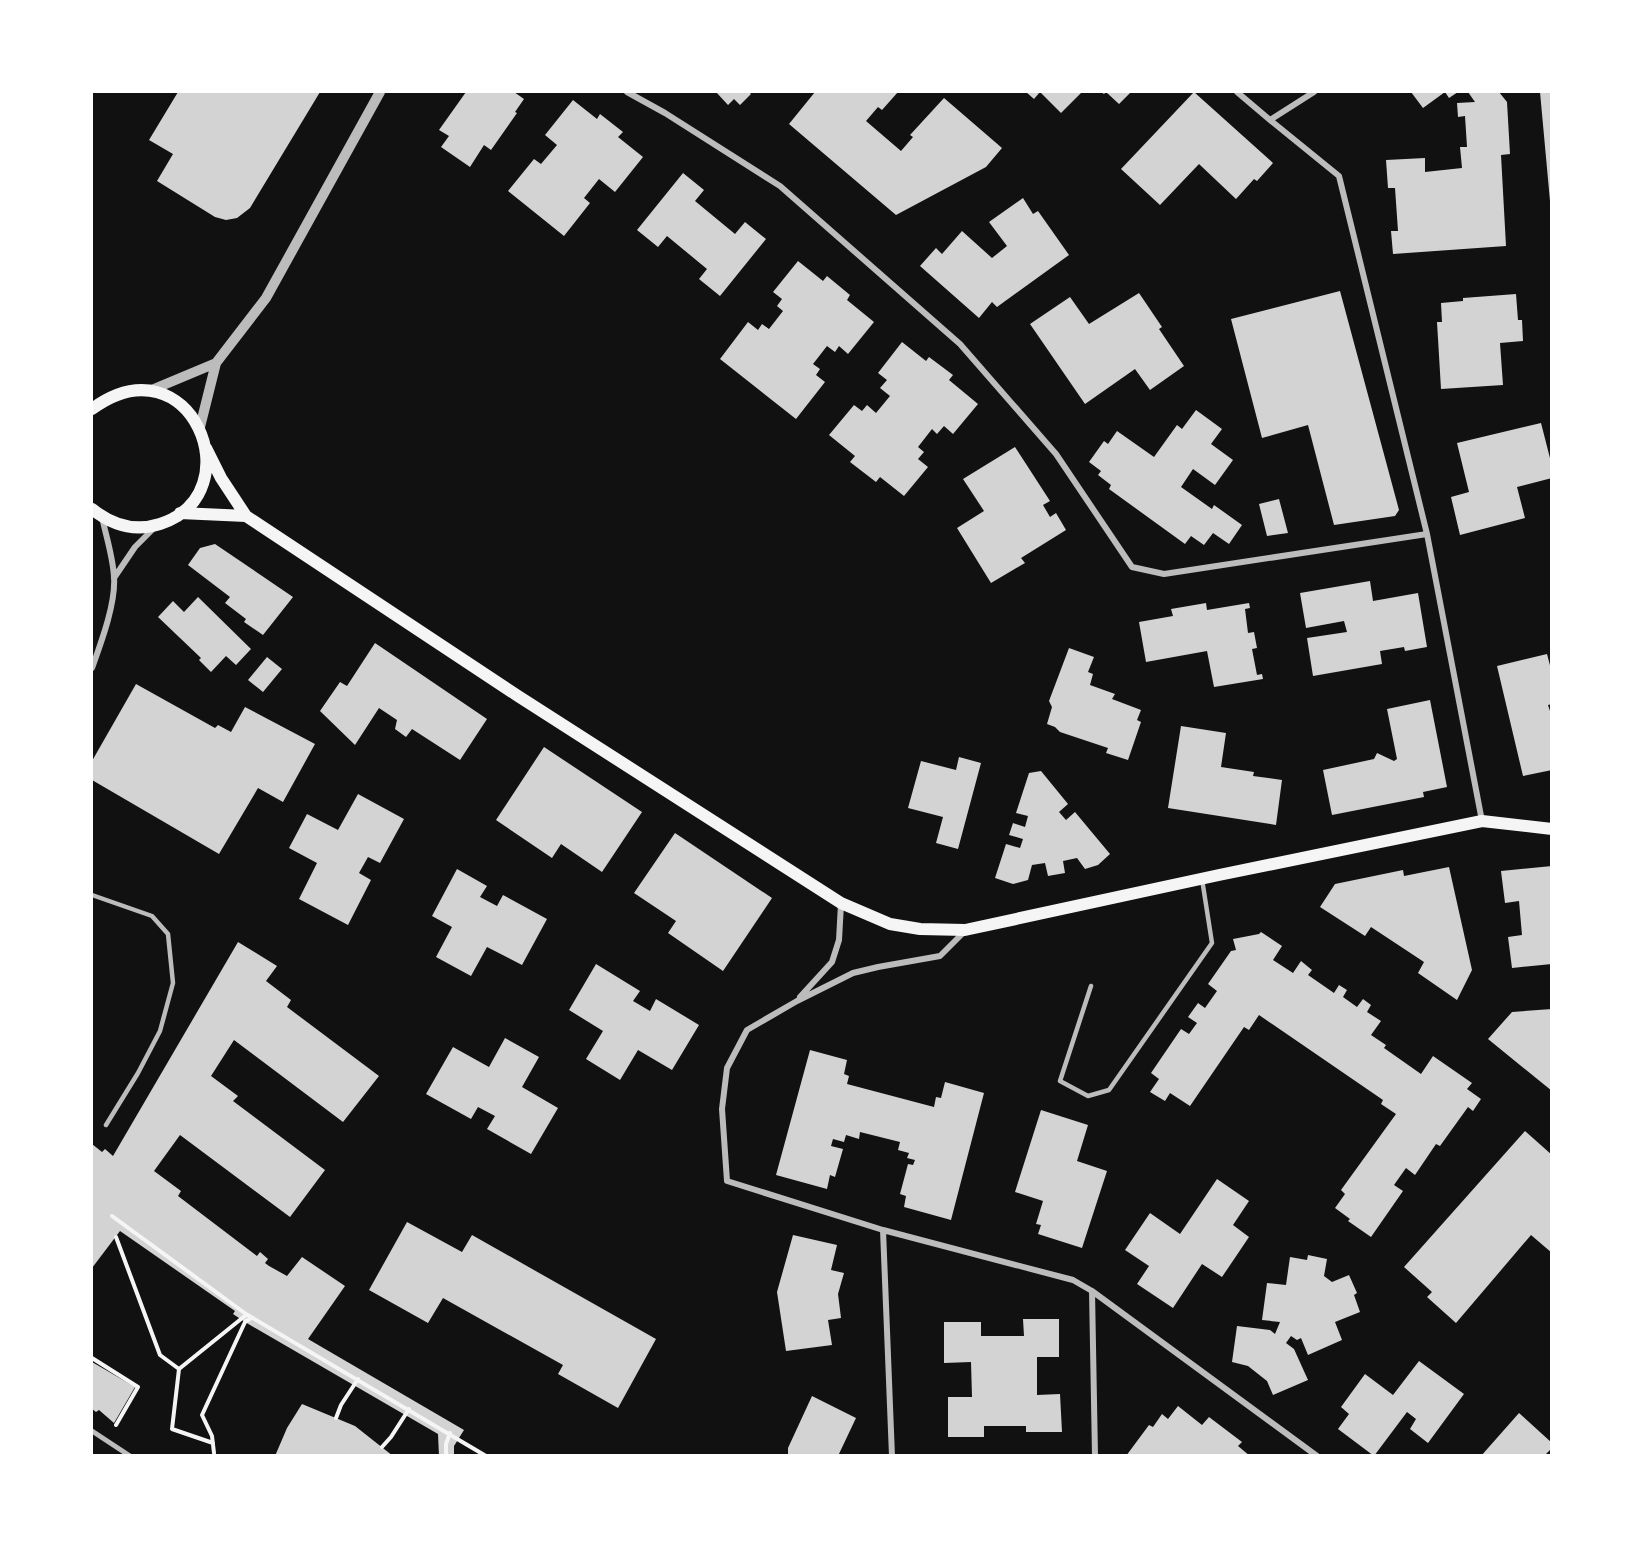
<svg xmlns="http://www.w3.org/2000/svg" width="1643" height="1547" viewBox="0 0 1643 1547" font-family="'Zilla Slab',serif">
<style>
.building{fill:#d3d3d3}
.lines{fill:none;stroke-linecap:round;stroke-linejoin:round}
.path{stroke:#f5f5f5;stroke-width:4}
.service{stroke:#bcbcbc;stroke-width:4.5}
.pedestrian{stroke:#bcbcbc;stroke-width:5}
.minor{stroke:#bcbcbc;stroke-width:6}
.tertiary{stroke:#bcbcbc;stroke-width:10}
.secondary{stroke:#f5f5f5;stroke-width:12}
</style>
<rect width="100%" height="100%" fill="#111"/>
<path class="building" d="M178,92H320L250,208L237,218L226,220L215,217L157,181L173,154L149,140Z
M466,92H514L524,99L515,112L517,113L491,150L484,145L470,167L441,147L449,136L439,130Z
M716,92H749L751,94L740,105L734,99L728,105Z
M815,92H898L882,110L878,107L866,121L901,151L913,137L910,135L944,98L1002,148L986,167L896,215L789,124Z
M1026,92H1082L1061,113L1040,92L1034,99Z
M1101,92H1131L1119,104L1106,92L1104,94Z
M1194,92L1273,163L1257,181L1254,179L1236,199L1199,164L1160,205L1121,169Z
M1411,92H1458L1449,98L1445,92L1423,108Z
M1468,92H1499L1507,102L1510,154L1501,155L1506,246L1393,254L1391,231H1398L1395,188H1388L1386,160L1425,158V172L1462,168L1460,147H1467L1465,116L1458,117L1457,103L1475,102Z
M1540,92H1552V201H1550Z
M573,100L597,119L600,114L623,132L618,137L643,157L615,192L599,179L584,198L590,203L564,236L508,191L534,159L541,164L557,145L545,135Z
M683,173L704,190L695,201L735,234L745,222L766,239L720,296L699,279L707,269L667,236L658,247L637,230Z
M1023,198L1033,214L1038,211L1069,255L997,307L992,302L979,318L920,266L936,248L942,254L962,231L992,258L1007,246L989,222Z
M798,261L823,281L827,276L850,295L847,300L874,322L848,354L839,346L835,352L827,346L813,364L820,369L816,375L825,382L796,419L720,359L748,322L758,330L762,324L769,329L783,311L777,306L782,299L773,292Z
M1340,291L1399,510L1395,516L1334,525L1308,425L1262,438L1231,319Z
M1139,293L1162,327L1159,329L1184,366L1150,390L1135,369L1085,404L1030,324L1070,297L1089,324Z
M1516,294L1518,320H1522L1523,341L1500,343L1503,385L1441,389L1437,322H1442L1441,303L1463,301V298Z
M902,342L926,361L929,357L953,375L949,380L978,404L953,434L944,426L937,434L932,429L918,447L924,452L918,459L928,467L904,496L880,477L876,482L850,462L855,456L829,435L854,405L862,411L867,405L876,413L890,396L880,388L887,380L878,373Z
M1196,410L1222,429L1211,444L1233,460L1215,485L1193,469L1181,487L1212,509L1214,505L1242,525L1229,544L1213,533L1204,545L1191,536L1185,544L1109,489L1111,485L1098,475L1101,471L1089,462L1104,441L1108,444L1117,431L1154,457L1177,425L1182,429Z
M1541,423L1552,466V478L1517,487L1525,518L1460,535L1451,497L1469,492L1457,443Z
M1015,447L1050,501L1043,505L1050,517L1056,513L1066,530L1021,558L1025,563L991,583L957,528L984,511L963,479Z
M1279,499L1288,533L1267,536L1259,504Z
M215,544L293,597L263,635L244,622L246,619L225,603L230,597L188,565L200,548Z
M1370,581L1373,601L1418,593L1427,647L1405,651L1404,647L1380,651L1382,664L1313,676L1307,638L1347,632L1344,621L1306,628L1300,593Z
M198,597L251,649L236,665L226,656L211,672L199,660L201,658L158,617L173,601L184,612Z
M1206,603L1207,610L1249,603L1250,608L1245,609L1248,633L1254,632L1257,648L1252,649L1257,675L1262,674L1263,679L1214,687L1207,651L1146,662L1139,622L1173,616L1171,609Z
M375,643L487,719L460,760L412,729L406,737L395,729L397,720L379,708L355,745L320,711L340,682L347,686Z
M1069,648L1094,657L1088,672L1093,674L1090,685L1115,694L1112,699L1141,710L1137,720L1141,722L1128,760L1106,753L1108,748L1060,732L1055,727L1047,724L1052,707L1049,701Z
M1547,654L1552,673V704L1548,705L1552,717V770L1523,776L1497,666Z
M267,657L282,669L263,692L248,680Z
M136,684L215,728L218,725L231,732L245,707L315,744L283,802L258,788L219,854L92,780V761Z
M1430,700L1447,787L1423,792L1424,797L1332,815L1323,770L1374,759L1377,753L1394,761L1397,759L1387,709Z
M1181,726L1226,733L1221,767L1254,772L1253,776L1282,780L1276,825L1168,808Z
M544,747L642,812L602,872L561,844L552,858L496,820Z
M959,757L981,763L958,849L936,843L943,817L908,808L921,761L956,770Z
M1041,771L1068,804L1059,812L1066,820L1075,812L1110,854L1098,865L1085,869L1077,858L1063,861L1065,873L1048,876L1045,863L1032,865L1028,880L1013,884L995,878L1006,844L1020,848L1023,839L1009,835L1013,823L1025,827L1028,816L1016,813L1029,773Z
M358,794L404,819L380,863L368,857L359,873L371,880L348,925L299,899L317,863L289,848L307,814L338,830Z
M675,833L772,898L723,971L668,933L676,921L634,893Z
M1552,866V964L1512,968L1508,937L1522,935L1519,901L1505,903L1501,871Z
M1449,867L1472,970L1457,1000L1418,973L1424,962L1371,927L1365,936L1320,907L1335,884L1403,870L1404,876Z
M457,869L487,886L480,897L497,906L503,895L547,919L522,965L487,947L471,976L436,957L452,927L432,916Z
M1261,932L1282,946L1273,960L1293,973L1301,961L1312,970L1308,975L1334,993L1339,985L1347,990L1343,997L1357,1007L1363,999L1371,1005L1367,1012L1381,1021L1371,1035L1386,1045L1384,1048L1421,1074L1433,1056L1472,1083L1467,1089L1481,1099L1473,1111L1468,1107L1440,1146L1436,1144L1415,1175L1406,1168L1394,1185L1403,1191L1371,1237L1348,1221L1350,1219L1335,1208L1345,1194L1341,1190L1396,1114L1381,1104L1383,1100L1259,1015L1249,1030L1244,1027L1190,1106L1170,1093L1165,1101L1150,1092L1159,1079L1151,1073L1181,1029L1189,1034L1197,1023L1188,1017L1198,1003L1205,1008L1217,991L1208,984L1231,951L1236,950L1233,939L1259,934Z
M238,942L277,966L266,981L291,1000L287,1007L379,1076L343,1122L234,1040L211,1076L238,1096L233,1101L325,1170L290,1217L180,1135L154,1171L181,1191L178,1196L257,1256L260,1252L268,1259L265,1263L269,1266L287,1276L302,1257L345,1286L308,1339L464,1430L454,1446V1456H439L438,1434L245,1322L233,1314L235,1311L120,1231L92,1268V1144L102,1152L105,1149L113,1156Z
M596,964L640,991L633,1001L650,1011L656,999L699,1025L672,1070L638,1050L620,1080L586,1059L603,1031L569,1010Z
M1552,1009V1091L1488,1039L1512,1012Z
M505,1038L539,1057L522,1087L558,1108L531,1154L487,1129L495,1116L478,1107L471,1119L426,1094L453,1047L489,1067Z
M810,1050L847,1060L844,1074L849,1076L847,1084L934,1107L936,1097L941,1098L945,1082L984,1093L951,1220L904,1207L906,1196L900,1194L908,1164L913,1165L915,1160L907,1158L909,1153L898,1150L900,1142L860,1132L859,1139L846,1135L844,1142L833,1139L831,1146L843,1149L835,1177L830,1175L827,1189L776,1175Z
M1041,1110L1088,1125L1077,1161L1107,1171L1082,1248L1038,1234L1041,1225L1036,1224L1043,1201L1015,1192Z
M1525,1131L1552,1155V1253L1531,1235L1456,1323L1427,1297L1432,1292L1404,1267Z
M1217,1179L1249,1201L1233,1225L1249,1237L1222,1277L1202,1264L1173,1308L1137,1284L1149,1266L1125,1250L1150,1213L1180,1234Z
M407,1222L462,1252L472,1235L656,1339L618,1408L558,1374L563,1365L443,1298L428,1323L369,1290Z
M793,1235L837,1245L831,1270L844,1273L838,1294L841,1318L828,1320L832,1345L786,1351L777,1292Z
M1308,1255L1327,1259L1324,1276L1332,1282L1349,1275L1357,1293L1354,1295L1360,1312L1335,1322L1342,1340L1308,1355L1301,1338L1297,1340L1291,1336L1286,1343L1294,1349L1308,1380L1273,1395L1267,1381L1248,1366L1232,1362L1237,1326L1270,1330L1275,1334L1280,1322L1262,1320L1267,1283L1286,1285L1290,1257L1307,1260Z
M1023,1319H1059V1357H1037V1395L1060,1394L1062,1432H1026V1426H984V1437H948V1397H972L971,1362L944,1363V1322H981V1336H1024Z
M1419,1361L1464,1394L1428,1443L1410,1429L1416,1419L1407,1412L1374,1456L1338,1429L1349,1414L1341,1407L1365,1374L1393,1395Z
M92,1362L135,1387L114,1423L99,1410L96,1412L92,1409Z
M812,1396L856,1418L838,1456H788V1448Z
M302,1404L355,1426L393,1456H275L287,1428Z
M1178,1406L1202,1425L1209,1417L1242,1442L1238,1446L1250,1456H1126L1149,1425L1153,1427L1162,1414L1168,1419Z
M1519,1413L1552,1443V1448L1544,1456H1481Z"/>
<g class="lines">
<path class="path" d="M112,1216L246,1314L486,1456
M116,1237L160,1355L179,1369L172,1429L213,1443
M92,1358L138,1387L116,1425
M179,1369L246,1315
M336,1418L341,1405L358,1379
M382,1447L391,1437L409,1409
M214,1453L212,1436L202,1415L245,1322L251,1318
M446,1456V1444L450,1433"/>
<path class="service" d="M92,895L152,916L168,934L173,983L160,1031L138,1073L106,1125
M1091,986L1060,1081L1088,1096L1109,1090L1212,943L1202,879"/>
<path class="pedestrian" d="M92,1431L130,1456"/>
<path class="minor" d="M627,92L665,113L780,186L960,344L1056,454L1132,567L1164,574L1427,534
M1237,92L1270,120L1339,176L1427,534L1482,821
M1270,120L1314,92
M114,578L135,547L155,527
M92,668C101,643 116,603 114,577C113,557 106,536 102,517
M965,931L940,956L878,967L853,973L797,1001L747,1030L727,1068L722,1109L727,1181L883,1230L1073,1280L1092,1291L1317,1456
M800,997L832,962L839,940L841,904
M883,1230L892,1456
M1092,1291L1095,1456"/>
<path class="tertiary" d="M149,391L216,363
M200,427L216,363L266,298L380,92"/>
<path class="secondary" d="M92,409C190,337 255,493 160,524C135,532 112,525 92,509
M206,448L221,478L246,516L518,696L841,903L890,924L920,929L965,930L1219,875L1482,821L1552,829
M180,513L246,516"/>
</g>
<rect width="1643" height="1547" fill="none" stroke="#ffffff" stroke-width="186"/>
</svg>
